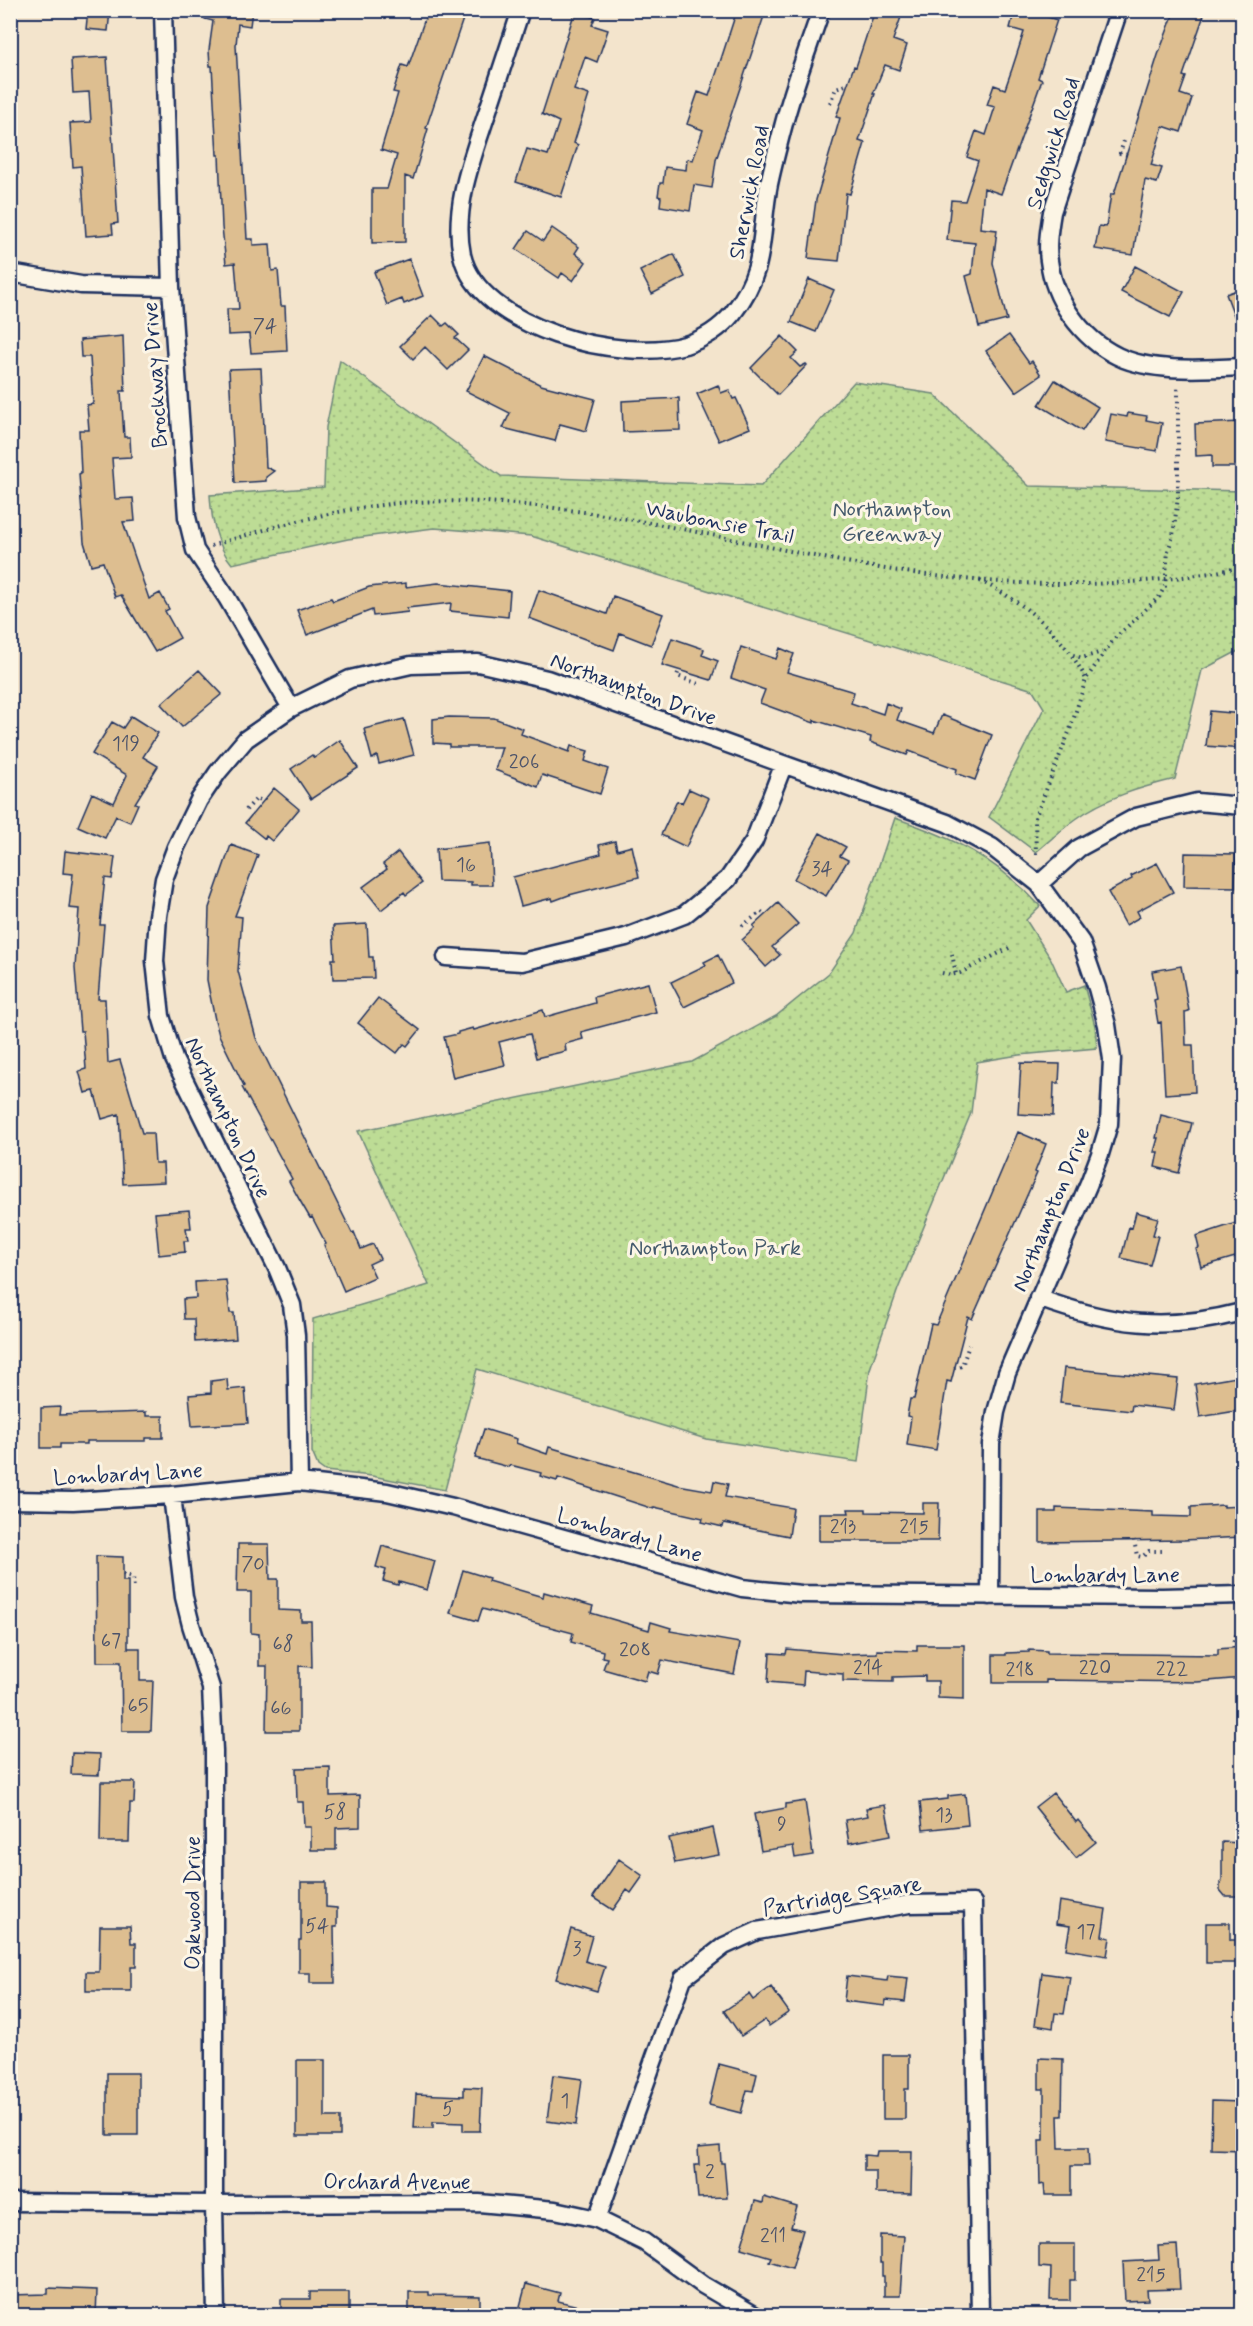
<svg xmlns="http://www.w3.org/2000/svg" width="1253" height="2326" viewBox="0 0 1253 2326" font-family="Mynerve,sans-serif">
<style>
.park{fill:url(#park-dots);stroke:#6c867a;stroke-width:1.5}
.building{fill:#ddbe90;stroke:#1b2f5e;stroke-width:1.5}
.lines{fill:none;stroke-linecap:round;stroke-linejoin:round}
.minor-casing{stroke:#1b2f5e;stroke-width:21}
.path{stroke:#1b2f5e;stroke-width:4;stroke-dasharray:1.5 4.5;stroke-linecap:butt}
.minor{stroke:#fcf5e5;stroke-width:16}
.labels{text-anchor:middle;stroke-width:6;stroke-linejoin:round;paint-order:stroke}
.number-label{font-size:20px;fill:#4c536a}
.street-label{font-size:22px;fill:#1b2f5e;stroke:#fcf5e5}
.park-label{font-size:22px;fill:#445a6c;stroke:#fcf5e5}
</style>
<defs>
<pattern id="park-dots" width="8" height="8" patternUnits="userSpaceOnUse" patternTransform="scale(1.5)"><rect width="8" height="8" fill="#bddc95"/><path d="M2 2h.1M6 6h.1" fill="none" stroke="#a2bd83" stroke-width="1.8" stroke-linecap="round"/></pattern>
</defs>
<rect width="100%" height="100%" fill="#f3e4cc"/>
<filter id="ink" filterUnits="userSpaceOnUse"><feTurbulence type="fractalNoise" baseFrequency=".0167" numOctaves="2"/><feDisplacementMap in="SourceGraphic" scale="12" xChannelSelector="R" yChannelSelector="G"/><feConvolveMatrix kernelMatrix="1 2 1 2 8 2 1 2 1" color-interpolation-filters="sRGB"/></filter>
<g filter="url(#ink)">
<path class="park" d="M340,360L501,476L761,486L854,382L934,394L1029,486L1242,491V649L1202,670L1175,779C1142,787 1104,798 1076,819C1062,829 1049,841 1036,852L989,817L1044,708L1033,690L531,536L434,528L348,539L232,564C217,547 211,517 210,495L324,487L326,427Z
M895,818C954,838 997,859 1040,906L1026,920L1051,959L1066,992L1084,985L1095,1026L1097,1048L1019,1055L977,1062L971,1113L898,1289L870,1369L858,1462L706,1439L477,1369L445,1490L372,1476L325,1471L318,1466L312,1452L313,1319L429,1285L358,1131L692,1062L776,1016L829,973L856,933Z"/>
<path class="building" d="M88,10H110L108,31L86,29Z
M205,10H252L250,26L238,24L236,45L247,239H253V245L270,244L272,271L278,270L281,306H285L287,351L251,353L249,334L228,335L227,309H239L235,263L226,264L222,227L219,155H217L212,66H210L209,50L213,21L205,19Z
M428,10H466L426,128L428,129L413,179L405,176V242L372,243V189H387L397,155L381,150L398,93L393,92L402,65L408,67Z
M737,10H766L716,160L712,188L694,185L690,211L660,206L661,197L658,196L660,183H663L665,167L686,170L687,159L693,160L703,130L687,124L698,92L709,96Z
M875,10L901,17L893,40L907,45L899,70L885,65L873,94H875L859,141L865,143L850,194L846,193L839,261L808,258L816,200L840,118L836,117L854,66L856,67Z
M1015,10H1027L1057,20L1038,78L1042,80L1001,194L984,188L980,228L997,230L993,263L1007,320L979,327L966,276L972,274L975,243L947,240L951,200L965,201L978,161L967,157L976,131L986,135L995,107L987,105L994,85L1005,89L1012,69L1024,32L1010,28Z
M1175,10H1190L1204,15L1183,76L1186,77L1180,94L1192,98L1181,132L1163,126L1151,165L1162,168L1157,183L1145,180L1133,255L1095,249L1099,226L1106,227L1111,194H1114L1158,55Z
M575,11L595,18L592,25L608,30L597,62L585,57L574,90L589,95L574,143L578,145L561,197L516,182L527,149L548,155L559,122L542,114Z
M107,57L118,223L112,224L113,234L86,236L81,166L73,167L70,123L91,122L89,92L73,93L71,59Z
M552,228L579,247L575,253L586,262L573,281L562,273L559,278L516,249L528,231L543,241Z
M674,254L685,277L652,294L640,271Z
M409,259L423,296L404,304L402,299L387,305L374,272Z
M1135,266L1184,292L1170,317L1121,292Z
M809,279L834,290L816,332L791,322Z
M1242,288V334H1241L1226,294Z
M432,315L443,326L447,323L459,335L455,338L468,350L448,370L425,347L413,359L400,346Z
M1009,335L1029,363L1032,361L1041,375L1016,392L986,351Z
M123,336L125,391H121L124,437H130L131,457L112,458L115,499L133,498L135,521L123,522L149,599L160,593L169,609L165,611L180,638L155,652L121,595L115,597L103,562L91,565L84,542L79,474L81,473L79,430H89L87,405L93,404L90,357H81L80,340Z
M782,336L798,352L791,358L800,367L806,364L807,365L778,395L751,368Z
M484,356L541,385L595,399L586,431L560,424L555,441L503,428L510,413L466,391Z
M261,368L266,467L274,471L266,477V481L235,483L229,369Z
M1055,380L1098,407L1082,431L1039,405Z
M718,385L721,393L729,390L733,399L736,398L750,428L719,441L697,394Z
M679,398L680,430L623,432L622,401Z
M1128,413L1147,416L1146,420L1162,423L1157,451L1105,442L1111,414L1127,417Z
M1242,422V467H1212V455L1196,456L1195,424Z
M406,583V587L438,583L510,591L508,617L450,611L451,603L407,608L408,612L373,616L372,610L307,635L297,610L331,598L333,601L369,587Z
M539,590L607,614L613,596L663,614L651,645L620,633L614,650L529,618Z
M672,638L704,649L702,655L718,661L711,680L662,665Z
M741,647L776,659L780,648L794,654L787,672L854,692L851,703L883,714L886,703L901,709L897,720L934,733L942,715L992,735L975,780L956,773L957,769L909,751L907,755L870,742L871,737L814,720V723L760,703L765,690L731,678Z
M199,670L222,694L182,727L161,704Z
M1210,711L1242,714V749L1206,746Z
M131,716L158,733L143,757L158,766L135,803L138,804L130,822L116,816L105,838L78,826L92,793L114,803L127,775L92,754L112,722L123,728Z
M449,717L494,718L523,729L521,734L569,752L571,746L588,751L585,761L608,769L600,794L542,775L538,787L495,770L502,747H449V744L433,743V719Z
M404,719L414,755L379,764L377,756L372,759L364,729Z
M340,740L358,768L311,799L291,769L312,755L314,758Z
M274,788L299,809L272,841L266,836L265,839L245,823Z
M689,789L709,798L686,847L661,835L677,801L682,803Z
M820,833L846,847L840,856L848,860L826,896L794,879Z
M615,841L617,850L632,846L639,877L569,895L553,901L552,898L521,906L513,877L601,854L599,845Z
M490,843L492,885H471V882L438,881L436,849Z
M231,845L258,855L235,916L242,917L238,971L256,1038L352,1233L354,1232L361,1249L373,1244L380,1259L369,1264L375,1277L344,1291L324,1245L326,1244L312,1217L310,1218L299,1199L289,1181L292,1179L242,1087L244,1086L219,1035L215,1020L207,980L209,908Z
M65,851L115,857L112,879L105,878L100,925H104L98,999H105L108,1063L120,1060L142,1133H153L155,1163H163L164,1182L123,1184L119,1114L102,1119L94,1091L85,1093L79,1071L86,1069L83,1031H80L75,968L79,909L69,908L73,874L63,873Z
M398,852L422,883L406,895L404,892L381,910L363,887L387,869L383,864Z
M1185,853L1236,854L1235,887L1184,886Z
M1157,863L1173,892L1137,911L1140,917L1126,925L1108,892L1132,879L1131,876Z
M778,903L798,924L772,947L780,955L766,967L742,940L755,928L753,926Z
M367,924L369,957H373L374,978L333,979L332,959H335L333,926Z
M718,955L732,983L684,1007L671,982L706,965L704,962Z
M1181,966L1189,1011L1185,1012L1186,1045H1193L1195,1092L1165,1094L1161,1022L1158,1023L1154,1000L1157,999L1152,971Z
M648,983L656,1012L581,1032L583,1039L565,1044L566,1051L536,1058L530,1034L499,1042L505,1065L453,1078L444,1037L458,1034V1032L473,1028L474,1030L543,1010L545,1017L595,1003L594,997Z
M378,998L420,1030L407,1046L404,1044L397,1053L358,1023Z
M1021,1063L1060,1064L1059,1083H1054L1053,1116L1018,1114Z
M1161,1115L1192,1123L1179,1173L1155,1167L1158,1152H1154L1158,1138H1156Z
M1018,1132L1046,1144L1035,1172L1037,1173L972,1319L968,1317L951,1382L947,1381L936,1450L907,1445L911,1417L907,1416L910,1399H914L931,1324L936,1325Z
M189,1210L191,1228H186L188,1241H184L185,1252L159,1255L155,1213Z
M1136,1212L1158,1218L1153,1235L1158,1236L1150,1265L1121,1258L1129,1227L1132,1228Z
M1242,1221V1255L1201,1267L1196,1249L1199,1248L1196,1236Z
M226,1280L230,1313H234L236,1339L195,1342L194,1319H184L183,1299L196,1298L195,1282Z
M1064,1368L1178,1379L1174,1410L1132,1405L1131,1411L1060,1403Z
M1242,1376V1410L1200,1417L1195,1384Z
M227,1379L228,1390L245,1388L248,1423L192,1426L189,1395L211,1393V1381Z
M60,1407L59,1415L146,1412V1416H163V1438H146V1441H87V1444H60V1448H41V1408Z
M484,1429L517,1439L516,1443L547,1454L549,1447L678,1485L712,1491L714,1481L728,1484L725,1497L793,1508L789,1536L724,1523L723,1527L702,1522L703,1518L654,1507V1509L558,1478L557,1481L540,1476L541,1473L510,1465L509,1467L475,1458Z
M923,1503H939L938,1541H819V1513H849L848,1509H866V1512L923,1513Z
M1224,1505V1507L1240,1506L1242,1537L1184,1540L1040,1542V1512H1056V1508L1153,1512V1516L1191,1517V1507Z
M238,1544H269L270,1579H278V1610L301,1611V1621H311L312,1667L299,1666V1731H266L267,1666H259V1634L251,1633V1592H237Z
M382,1546L435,1561L427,1590L399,1582L398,1585L383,1581L386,1570L376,1567Z
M96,1556L123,1557V1581H128V1648H140V1681H153L151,1731H122L121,1662H97Z
M463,1570L489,1578L488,1581L543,1597L544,1592L593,1606L591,1613L649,1630L651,1622L671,1628L670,1631L740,1643L734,1674L662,1660L658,1674L648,1671L645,1681L603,1669L607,1658L602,1657L603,1651L571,1642L573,1633L482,1609L478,1621L450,1613Z
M917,1645H964V1699L938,1698V1681H925V1676L893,1677V1682L843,1681V1674L804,1671L803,1685L768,1682L770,1653L786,1654L787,1649L843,1654L877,1653V1650L917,1651Z
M1242,1647V1678L1197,1682L1046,1680V1683H993V1655H1006V1653L1029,1652V1650L1047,1651V1653L1218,1655V1649Z
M72,1753L100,1754L99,1775L71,1774Z
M330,1767V1796L360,1795V1827L336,1828V1850H311V1827H304L303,1802H297L296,1768Z
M101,1782H135L134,1803H130L129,1842H100Z
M1053,1793L1076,1822L1078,1820L1096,1842L1076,1858L1035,1807Z
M965,1794L968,1825L923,1830L920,1802L948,1799V1796Z
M805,1801L813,1855L795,1858L793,1846L761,1851L754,1814L786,1808V1804Z
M885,1805L891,1835L849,1843L845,1820L868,1816L866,1808Z
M713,1828L719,1855L675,1863L669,1838Z
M1222,1842L1242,1843V1896H1225L1220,1890V1882L1222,1880Z
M619,1859L643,1876L631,1893L627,1890L613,1910L593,1897Z
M301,1882H326V1907L337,1908V1927H334L335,1983H310V1973H299V1940H301Z
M1059,1901L1106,1909L1102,1936L1110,1938L1107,1956L1066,1949L1070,1926L1056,1924Z
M1206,1923H1230V1940H1242V1963H1206Z
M100,1926H130L131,1943H136V1967H131V1991H86V1972H99Z
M571,1929L592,1936L585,1961L605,1967L597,1991L556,1979Z
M1042,1973L1070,1977L1064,2014L1055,2013L1053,2028L1035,2025Z
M847,1976L887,1981L888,1976L908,1978L905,2002L886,2000L885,2006L844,2001Z
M771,1987L789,2012L769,2026L765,2020L741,2036L724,2011L749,1994L753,2000Z
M883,2055H909V2089H905V2119H883Z
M1039,2058L1063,2059L1062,2116H1058L1059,2148H1088L1089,2166H1071V2195H1045L1044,2184L1040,2185L1039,2140H1044V2089H1039Z
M297,2060H325V2117H340V2136H297Z
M719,2064L757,2074L753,2091L747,2090L741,2113L709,2105Z
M107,2073H138V2135H107Z
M553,2075L582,2079L576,2125L547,2121Z
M464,2087L482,2088L480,2131H463V2123L433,2122V2128H414L416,2094L464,2096Z
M1212,2101L1242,2102V2150L1211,2149Z
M720,2146L721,2163H724L727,2197L698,2198L695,2165H699L698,2148Z
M877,2151H912L911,2194L876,2193V2171H864V2155L876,2156Z
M764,2197L797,2207L791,2227L803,2230L792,2268L769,2261L771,2257L741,2248L755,2201L763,2203Z
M880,2235L904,2236L900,2296H884V2276H882V2263H880Z
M1039,2244H1075V2280H1070V2300H1050L1051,2268L1039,2267Z
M1177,2245L1180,2289L1147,2290L1148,2300L1125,2301L1123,2262L1159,2260L1158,2246Z
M526,2284L560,2293L558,2301L595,2310V2316H542L519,2310Z
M48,2288L97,2290L96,2316H10V2295L48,2294Z
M310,2292H349V2316H281V2299H310Z
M409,2292H429V2295L480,2296V2316H409Z"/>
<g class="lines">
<defs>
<path id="minor" d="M163,10L171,287L187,517L195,550L227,598L291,708
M521,10C510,44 499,77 488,110C473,156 452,207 462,255C479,329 621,363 685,345C704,339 720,329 733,313C768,268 759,235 769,184C773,165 778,146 783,127C793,88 808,49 821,10
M1119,10L1052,212C1049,230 1046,248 1050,267C1057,306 1087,344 1124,359C1158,372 1207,369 1242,367
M10,273L81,285L171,287
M1039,884L1079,848L1136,817L1197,802L1242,806
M446,957L522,962L626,937L684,915L728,879L754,841L783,766
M1038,1298C1112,1325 1165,1332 1242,1312
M299,1482L296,1335L292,1305L277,1268L174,1059L161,1016L155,961L158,916L164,879L176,847L199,800L218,772L246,739L291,708L350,679L411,665L478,663L547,679L947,823L992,847L1039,884L1081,942L1097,988L1107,1025L1112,1059L1109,1124L1100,1154L1089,1183L1007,1373L996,1412L991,1444L990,1596
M172,1495L184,1597L191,1625L211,1688L214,1751V2204L216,2316
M10,1500L73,1501L172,1495L299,1482L387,1492L453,1507L742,1588L801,1594L1162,1597L1242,1595
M10,2202L214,2204L479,2203L555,2210L597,2219L644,2242L703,2285L756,2316
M597,2219L683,1978L724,1946L757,1931L909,1904L973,1903L980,2316"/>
</defs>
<use href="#minor" class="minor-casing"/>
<path class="path" d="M830,103L836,88L848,84
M1124,141L1120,153L1127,155
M211,546C274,526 349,505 416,502C565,495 716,539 862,565C986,587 1118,593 1242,567
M980,581C1024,602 1063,634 1086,679
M1073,655L1082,658L1102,652
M678,673L677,676L702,685
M246,810L257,798L262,802
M1036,854L1035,818L1071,727L1086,679L1114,639L1159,597L1165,586L1168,551L1173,536L1178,497V385
M742,926L761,912L766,914
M952,954L956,974
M942,973L951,975L960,973L1013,946
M954,1368L962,1366L969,1345
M1134,1540L1137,1556L1142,1557L1149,1551H1162
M123,1574L133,1577L134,1590
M1233,1648C1232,1636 1242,1630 1241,1618"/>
<use href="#minor" class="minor"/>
</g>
</g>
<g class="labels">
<g class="number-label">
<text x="265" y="332">74</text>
<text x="126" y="750">119</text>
<text x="524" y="768">206</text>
<text x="466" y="871">16</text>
<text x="822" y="875">34</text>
<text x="843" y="1533">213</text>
<text x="914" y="1533">215</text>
<text x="253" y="1570">70</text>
<text x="111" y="1647">67</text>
<text x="283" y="1650">68</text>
<text x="635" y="1656">208</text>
<text x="868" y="1674">214</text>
<text x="1095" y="1674">220</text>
<text x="1172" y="1675">222</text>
<text x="1020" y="1676">218</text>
<text x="138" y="1712">65</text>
<text x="281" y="1714">66</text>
<text x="335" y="1818">58</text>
<text x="944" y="1821">13</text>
<text x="782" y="1830">9</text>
<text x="317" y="1932">54</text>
<text x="1086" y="1938">17</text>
<text x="577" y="1955">3</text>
<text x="565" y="2107">1</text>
<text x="448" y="2115">5</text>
<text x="710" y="2178">2</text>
<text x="773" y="2242">211</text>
<text x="1151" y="2281">215</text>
</g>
<g class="street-label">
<text transform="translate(1052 143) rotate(-73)" y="8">Sedgwick Road</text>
<text transform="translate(748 192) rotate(-79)" y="8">Sherwick Road</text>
<text transform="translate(154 375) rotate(-94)" y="8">Brockway Drive</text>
<text transform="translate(720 521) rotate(11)" y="8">Waubonsie Trail</text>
<text transform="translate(634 688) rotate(20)" y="8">Northampton Drive</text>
<text transform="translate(229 1117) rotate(65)" y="8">Northampton Drive</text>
<text transform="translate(1050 1209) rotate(-68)" y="8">Northampton Drive</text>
<text transform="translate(128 1473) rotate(-3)" y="8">Lombardy Lane</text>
<text transform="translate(630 1534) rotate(16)" y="8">Lombardy Lane</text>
<text x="1105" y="1582">Lombardy Lane</text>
<text transform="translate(842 1895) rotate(-9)" y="8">Partridge Square</text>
<text transform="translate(192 1903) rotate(-90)" y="8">Oakwood Drive</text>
<text x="397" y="2189">Orchard Avenue</text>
</g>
<g class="park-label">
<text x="892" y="516">Northampton<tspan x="892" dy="25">Greenway</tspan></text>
<text x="715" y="1255">Northampton Park</text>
</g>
</g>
<rect width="1253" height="2326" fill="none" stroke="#fcf5e5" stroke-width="36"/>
<rect x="18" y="18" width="1217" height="2290" fill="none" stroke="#1b2f5e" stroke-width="2" filter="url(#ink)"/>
</svg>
